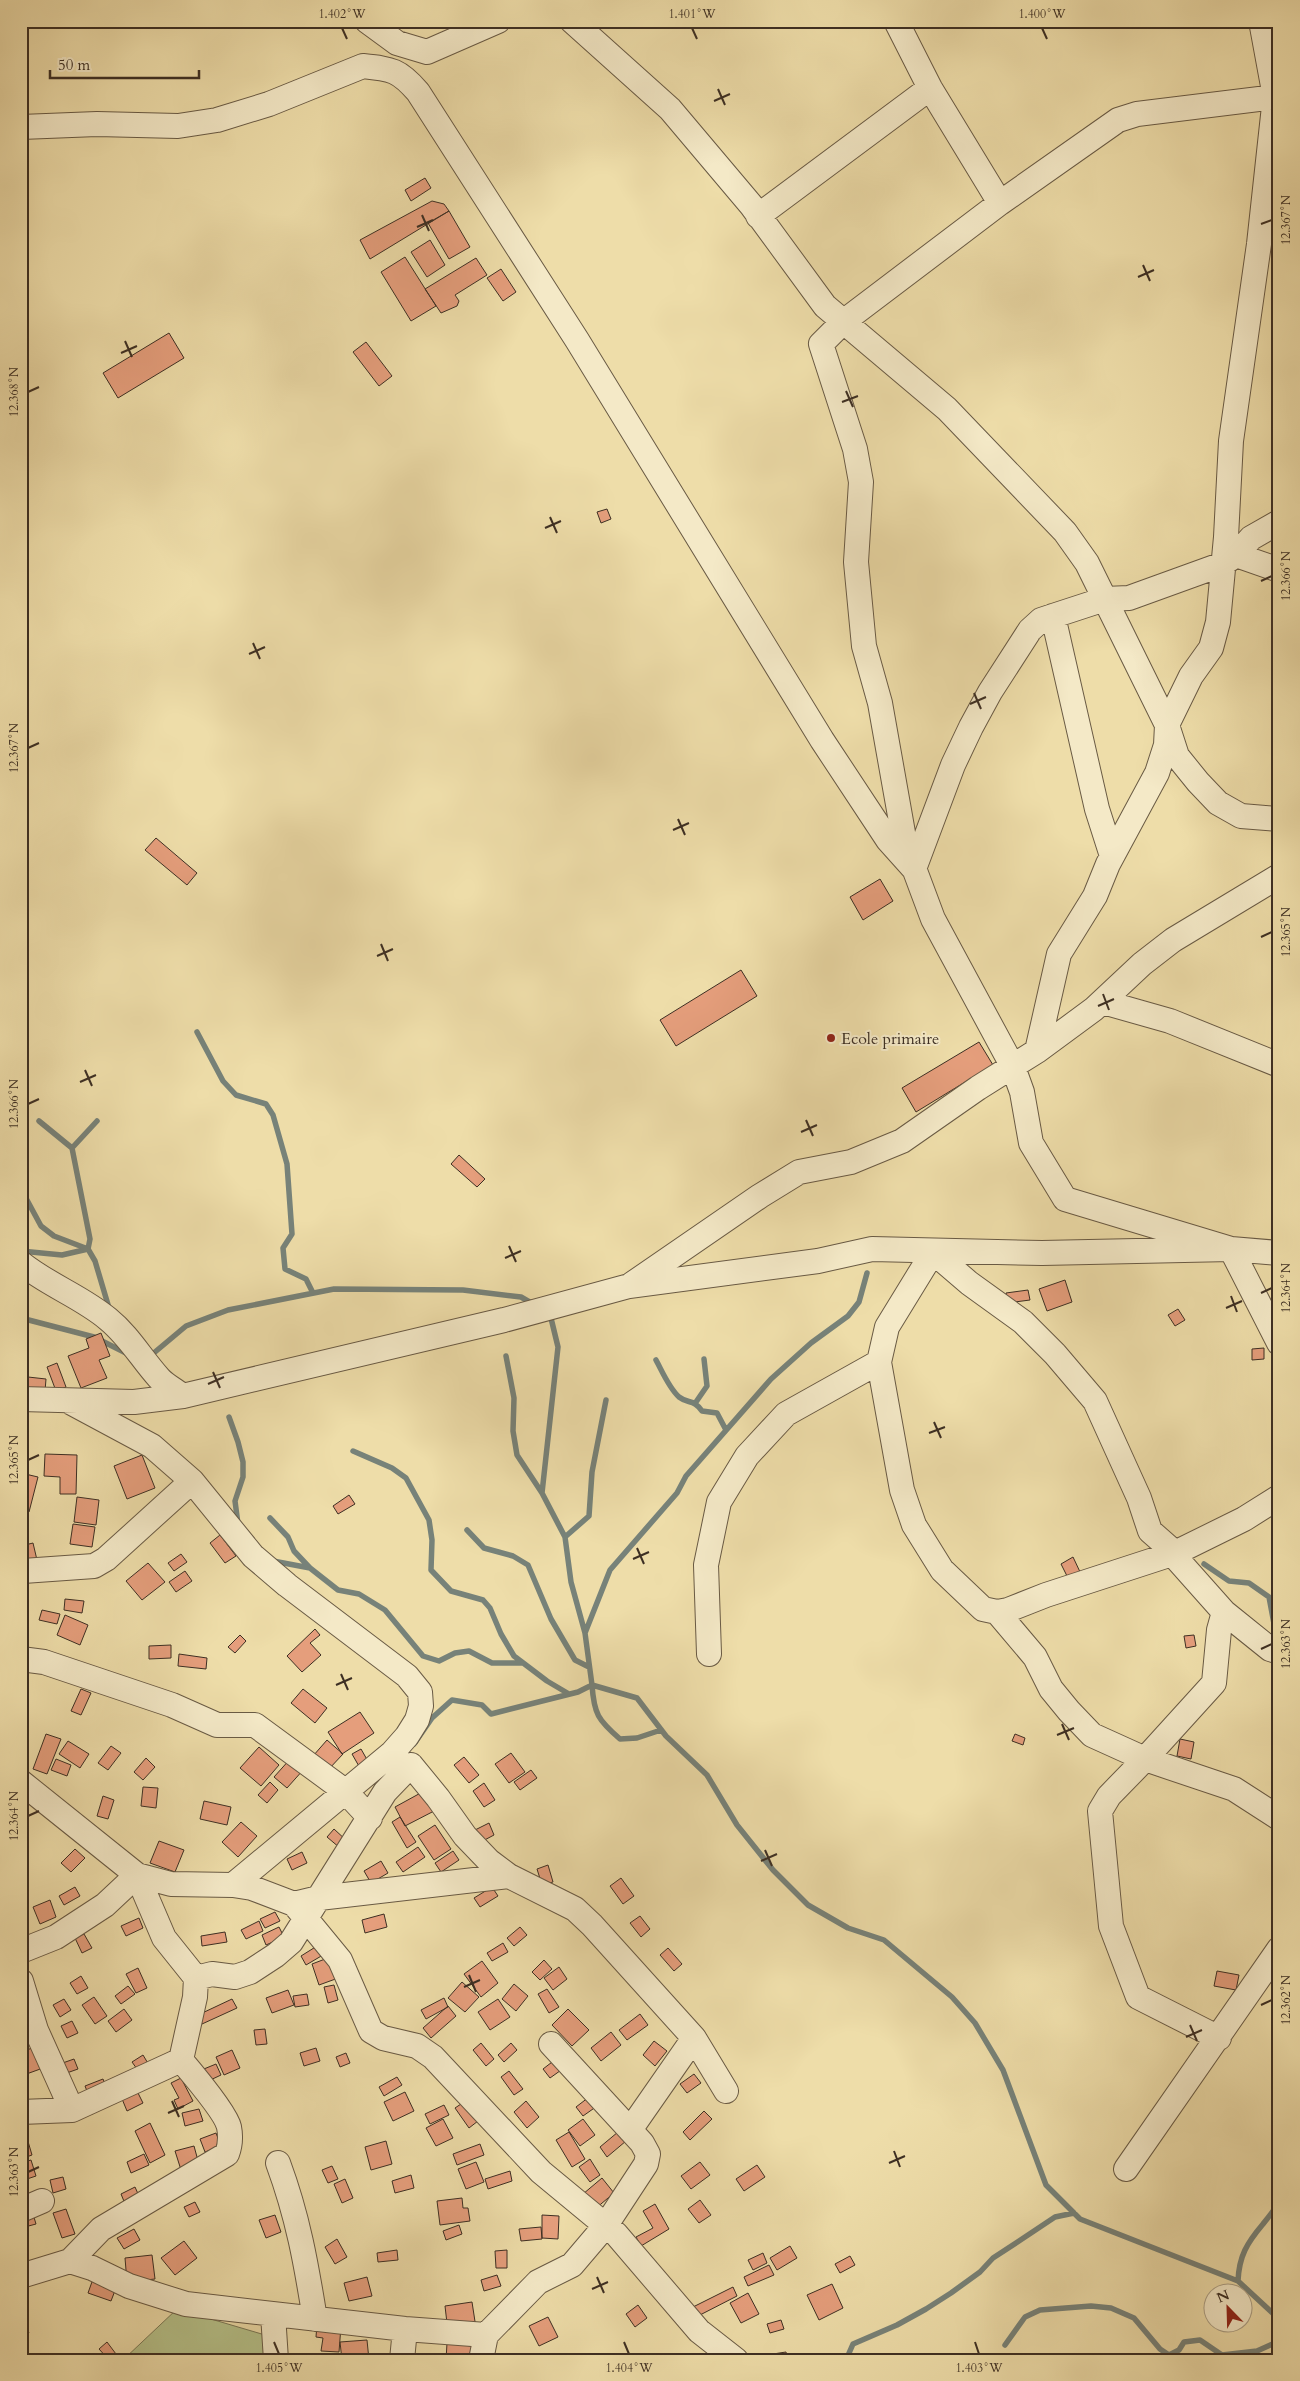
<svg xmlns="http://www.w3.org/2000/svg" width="1300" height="2381" viewBox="0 0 1300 2381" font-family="Cardo,serif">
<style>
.green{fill:#b6c28a;stroke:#7a7856}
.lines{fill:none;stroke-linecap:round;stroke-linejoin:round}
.stream{stroke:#778279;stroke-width:5.5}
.building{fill:#e59e7c;stroke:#3d2f23}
.minor-casing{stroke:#695a44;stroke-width:26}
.minor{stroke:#f4e9c7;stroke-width:24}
.ticks{fill:none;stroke:#3d2f23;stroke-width:2}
.poi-dot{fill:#8f2418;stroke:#f4e9c7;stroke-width:2}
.labels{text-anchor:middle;stroke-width:4;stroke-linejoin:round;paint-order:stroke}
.poi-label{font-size:16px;fill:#3d2f23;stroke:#f4e9c7;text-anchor:start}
.neatline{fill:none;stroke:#3d2f23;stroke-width:2}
.ticks-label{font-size:12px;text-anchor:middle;fill:#3d2f23}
</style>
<rect width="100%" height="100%" fill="#eedda9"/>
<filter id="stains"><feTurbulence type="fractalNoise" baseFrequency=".004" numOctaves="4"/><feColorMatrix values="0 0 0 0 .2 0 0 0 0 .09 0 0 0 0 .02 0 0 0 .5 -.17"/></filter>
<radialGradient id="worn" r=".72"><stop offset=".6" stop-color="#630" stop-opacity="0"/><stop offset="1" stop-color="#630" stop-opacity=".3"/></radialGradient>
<path class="green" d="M177,2309L282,2340L283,2360H123Z"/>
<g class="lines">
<path class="stream" d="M197,1032L223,1081L236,1095L266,1104L273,1115L287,1164L292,1234L283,1248L285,1269L306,1279L313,1293
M39,1121L72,1148
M21,1189L41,1226L54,1236L88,1249L95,1261L109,1308
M21,1251L62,1255L88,1249L90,1239L72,1148L97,1121
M550,1314L558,1347L542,1493L565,1537L571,1582L585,1633L592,1685L637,1698L666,1736L707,1775L737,1825L773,1870L808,1905L848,1928L884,1940L952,1997L975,2023L1003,2070L1046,2185L1080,2219L1238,2281L1279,2319
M21,1318L94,1337L128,1354
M506,1356L514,1398L513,1431L517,1455L542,1493
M149,1357L186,1326L228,1310L334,1289L463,1290L521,1297L533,1304
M656,1360C662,1371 669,1388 679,1397C688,1404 694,1399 702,1411L717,1413L726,1430
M696,1402L707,1386L704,1359
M229,1417L238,1442L243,1462V1477L235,1501L238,1524
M353,1451L392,1468L406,1478L429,1520L432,1540L431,1570L451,1591L483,1600L490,1608L501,1634L514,1656L547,1681L569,1694
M270,1518L288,1537L294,1551L310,1568
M467,1530L484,1548L513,1556L528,1565L551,1619L575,1660L589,1667
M565,1537L589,1516L592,1472L606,1400
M273,1561L310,1568L338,1590L359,1594L385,1610L423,1656L439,1661L455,1653L469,1651L492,1663H523
M1204,1564L1229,1581L1249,1583L1269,1597L1275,1629L1279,1634
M585,1633L610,1570L677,1493L686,1476L771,1379L811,1343L848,1316L859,1302L867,1273
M414,1744L432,1718L452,1700L482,1705L491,1714L578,1692L592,1685C594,1714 598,1720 620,1739L637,1738L661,1730
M1238,2281C1239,2256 1247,2243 1263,2224C1269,2216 1275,2210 1279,2201
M1005,2345L1025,2317L1040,2310L1091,2306L1111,2308L1134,2318L1160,2349L1169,2355L1179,2350L1184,2342L1200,2340L1222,2355L1257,2351L1279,2341
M846,2360L853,2344L897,2325L926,2309L951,2293L980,2272L993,2258L1019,2241L1055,2217L1074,2213"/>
</g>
<path class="building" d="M425,178L431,188L411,201L405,190Z
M432,201L444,204L449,211L370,259L360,240Z
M449,211L470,247L449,259L428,223Z
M430,240L445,265L427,277L411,252Z
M405,257L436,306L411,321L381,272Z
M476,258L487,275L455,295L459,301L457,306L441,313L425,289Z
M501,269L516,292L503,301L487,278Z
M169,333L184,358L118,398L103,373Z
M366,342L392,376L379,386L353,352Z
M607,509L611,519L601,523L597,512Z
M156,838L197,873L187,885L145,850Z
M880,879L893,901L863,920L850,897Z
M741,970L757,996L676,1046L660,1020Z
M979,1042L993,1065L916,1112L902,1088Z
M459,1155L485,1179L477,1187L451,1164Z
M1065,1280L1072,1302L1047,1311L1039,1289Z
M1028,1290L1030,1300L1007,1303L1006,1293Z
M1178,1309L1185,1320L1175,1326L1168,1315Z
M101,1333L110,1356L99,1360L107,1378L81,1388L68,1356L89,1348L86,1339Z
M1264,1348V1359L1252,1360V1349Z
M57,1363L66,1387L56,1391L47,1367Z
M28,1377L46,1379L45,1391L27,1390Z
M45,1454L77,1455L76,1494H60V1477L44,1476Z
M142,1455L155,1488L127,1499L114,1466Z
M21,1473L38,1477L29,1512L21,1510Z
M349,1495L355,1504L338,1514L333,1506Z
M77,1497L99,1500L96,1525L74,1522Z
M73,1524L95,1527L92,1547L70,1544Z
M220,1535L236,1556L225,1563L210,1543Z
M33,1543L37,1560L23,1564L21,1546Z
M181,1554L187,1562L174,1571L168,1563Z
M1073,1557L1081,1574L1069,1580L1061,1564Z
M148,1563L165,1582L142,1600L126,1581Z
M185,1571L192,1581L176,1592L169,1582Z
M65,1599L84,1601L82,1613L64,1610Z
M42,1610L60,1614L57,1624L39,1620Z
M65,1615L88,1625L80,1645L57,1635Z
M315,1629L320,1635L310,1643L321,1655L302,1672L287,1656Z
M240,1635L246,1641L235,1653L228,1647Z
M1194,1635L1196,1646L1186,1648L1184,1636Z
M171,1645V1658L149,1659V1646Z
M179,1654L207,1658L206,1669L178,1666Z
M81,1689L91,1693L81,1715L71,1711Z
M303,1689L327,1708L315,1723L291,1703Z
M360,1712L374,1733L342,1754L328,1732Z
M46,1734L61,1739L47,1774L33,1769Z
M1015,1734L1025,1738L1023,1745L1012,1741Z
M1180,1739L1194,1742L1191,1759L1177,1756Z
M327,1740L343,1754L328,1770L313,1756Z
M68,1741L89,1754L80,1768L59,1754Z
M111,1746L121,1753L108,1770L98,1763Z
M259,1747L279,1765L261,1786L240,1768Z
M361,1749L369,1763L360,1768L352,1754Z
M511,1753L525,1772L509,1783L495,1764Z
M464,1757L479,1775L469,1783L454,1765Z
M146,1758L155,1767L143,1780L134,1772Z
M291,1758L304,1769L287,1788L274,1777Z
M56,1759L71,1765L67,1776L51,1770Z
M531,1770L537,1778L520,1790L514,1782Z
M270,1782L278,1790L267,1803L258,1795Z
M484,1783L495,1800L484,1807L473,1791Z
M143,1787L158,1788L156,1808L141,1806Z
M426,1790L436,1810L405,1826L395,1807Z
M103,1796L114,1800L108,1819L97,1816Z
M204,1801L231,1807L227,1825L200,1819Z
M400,1817L416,1842L407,1848L392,1822Z
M241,1822L257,1836L238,1857L222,1842Z
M489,1823L494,1835L477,1844L471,1832Z
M435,1825L451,1849L434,1860L418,1836Z
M334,1829L347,1841L340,1848L327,1837Z
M159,1841L184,1850L175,1872L150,1863Z
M418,1847L425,1857L403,1872L396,1862Z
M75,1849L85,1858L71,1872L61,1863Z
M453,1851L459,1860L441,1872L435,1863Z
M302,1852L307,1863L292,1870L287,1859Z
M381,1861L388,1873L371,1883L364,1871Z
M548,1865L553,1882L542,1885L537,1869Z
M621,1878L634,1896L623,1904L610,1886Z
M75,1887L80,1896L64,1905L59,1896Z
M492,1887L498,1896L480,1907L474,1898Z
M50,1900L56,1917L40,1924L33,1907Z
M275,1912L280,1921L265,1928L260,1919Z
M384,1914L387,1927L365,1933L362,1920Z
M640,1916L650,1929L641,1937L630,1923Z
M139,1918L143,1928L126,1936L121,1926Z
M259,1921L263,1931L246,1939L241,1930Z
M279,1927L284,1937L266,1945L262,1935Z
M520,1927L527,1935L514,1946L507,1938Z
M225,1932L227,1942L202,1946L201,1936Z
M84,1934L92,1948L82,1953L75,1938Z
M503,1943L508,1952L492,1961L487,1953Z
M317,1946L323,1955L306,1965L301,1956Z
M668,1948L682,1964L674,1971L660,1955Z
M333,1956L341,1977L319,1985L312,1964Z
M544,1960L552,1969L540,1980L532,1972Z
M482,1961L498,1983L481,1997L464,1974Z
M559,1967L567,1979L553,1990L544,1978Z
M138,1968L147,1988L136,1993L126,1974Z
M1217,1971L1239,1975L1236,1990L1214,1986Z
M81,1976L88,1988L77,1994L70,1983Z
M462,1982L479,1997L465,2012L448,1998Z
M514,1984L528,1996L516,2011L502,1999Z
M334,1985L338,2000L328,2003L324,1987Z
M128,1986L135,1994L121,2004L115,1996Z
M547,1989L559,2007L549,2013L538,1994Z
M288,1990L294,2005L272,2013L266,1998Z
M307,1994L309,2005L295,2007L293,1996Z
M94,1997L107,2016L95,2024L82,2005Z
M444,1998L448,2007L426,2019L421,2010Z
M64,1999L71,2010L60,2017L53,2005Z
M232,1999L237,2008L202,2024L198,2015Z
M498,1999L510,2017L490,2030L478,2012Z
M448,2006L456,2016L431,2038L423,2028Z
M124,2009L132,2020L116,2032L108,2021Z
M568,2009L589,2030L572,2046L552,2025Z
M640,2014L648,2025L627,2040L619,2030Z
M72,2021L78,2033L67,2038L61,2026Z
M265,2029L267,2044L256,2045L254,2030Z
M611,2032L621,2045L601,2061L591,2048Z
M654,2041L667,2051L655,2066L643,2055Z
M481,2043L494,2059L486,2066L473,2050Z
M511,2043L517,2050L504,2062L498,2055Z
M35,2047L43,2068L21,2076V2052Z
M316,2048L320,2061L304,2066L300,2053Z
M232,2050L240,2068L224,2075L216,2057Z
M346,2053L350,2063L340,2067L336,2057Z
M143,2055L152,2070L142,2076L132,2062Z
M74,2059L78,2069L61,2075L57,2065Z
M556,2059L564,2068L550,2078L543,2069Z
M216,2064L221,2075L204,2083L199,2071Z
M509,2071L523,2089L514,2095L501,2077Z
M694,2074L701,2083L687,2093L680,2084Z
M397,2077L402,2085L384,2096L379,2087Z
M181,2078L193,2101L178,2109L174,2100L179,2098L171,2083Z
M103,2079L107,2089L89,2096L85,2086Z
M135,2087L143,2103L127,2111L120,2094Z
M405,2092L414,2111L393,2121L384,2102Z
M593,2094L600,2104L583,2116L576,2107Z
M526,2101L539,2117L527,2128L514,2112Z
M464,2102L478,2121L469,2128L455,2108Z
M444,2105L449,2115L430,2124L425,2114Z
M199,2109L203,2121L185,2126L182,2113Z
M704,2111L712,2119L690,2140L683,2132Z
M443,2119L453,2138L436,2146L426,2128Z
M583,2119L595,2135L580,2146L568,2130Z
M150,2123L165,2155L150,2163L135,2131Z
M569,2132L585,2159L572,2167L556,2140Z
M618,2132L626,2141L607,2157L600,2147Z
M216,2133L221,2146L205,2152L200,2139Z
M27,2138L32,2155L21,2159V2140Z
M386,2141L392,2164L371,2170L365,2147Z
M480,2144L484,2155L457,2165L453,2154Z
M194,2146L200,2168L182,2173L175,2151Z
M144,2154L149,2165L131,2173L127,2162Z
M590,2159L600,2175L590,2182L579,2167Z
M31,2160L36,2176L21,2181V2163Z
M476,2162L484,2182L466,2189L458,2169Z
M700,2162L710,2175L691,2189L681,2176Z
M757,2165L765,2177L744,2191L736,2179Z
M332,2166L338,2179L328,2183L322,2170Z
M510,2171L512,2181L488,2189L485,2179Z
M411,2175L414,2188L395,2193L392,2181Z
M63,2177L66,2189L53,2193L50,2180Z
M602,2178L614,2193L595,2209L583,2194Z
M345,2179L353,2198L342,2203L334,2184Z
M135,2187L143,2205L128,2211L121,2194Z
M462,2198L463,2208H468L470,2221L440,2225L437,2201Z
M700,2200L711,2215L699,2223L688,2209Z
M195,2202L200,2212L189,2217L184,2207Z
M655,2204L669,2229L641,2246L636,2237L653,2228L643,2211Z
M66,2209L75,2234L62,2238L53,2213Z
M33,2214L36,2224L21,2228V2218Z
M275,2215L281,2232L266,2238L259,2220Z
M542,2215L559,2216L558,2239L542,2238Z
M459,2225L462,2234L446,2240L443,2231Z
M541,2227L542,2239L521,2241L519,2229Z
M134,2229L140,2240L124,2249L117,2238Z
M337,2239L347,2257L335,2264L325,2247Z
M184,2241L197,2258L175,2275L161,2258Z
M790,2246L797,2258L777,2270L770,2258Z
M397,2250L398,2260L378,2262L377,2253Z
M507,2250V2268H496L495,2251Z
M763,2253L767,2263L753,2270L748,2260Z
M152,2255L155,2279L127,2282L125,2258Z
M850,2256L855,2265L840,2273L835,2264Z
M769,2265L774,2275L748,2286L744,2277Z
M497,2275L501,2286L484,2291L481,2280Z
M367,2277L372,2296L349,2301L344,2283Z
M93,2279L116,2288L111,2301L88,2293Z
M832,2284L843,2308L819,2320L807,2295Z
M733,2287L737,2296L698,2316L693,2307Z
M748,2293L759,2314L741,2323L730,2303Z
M472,2302L476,2328L448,2332L445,2306Z
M638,2305L647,2318L635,2327L626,2314Z
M21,2317L29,2333L21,2337Z
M548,2317L558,2337L539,2346L529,2326Z
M781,2320L784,2329L770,2333L767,2324Z
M317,2324L341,2326L339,2352L321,2351L323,2338L316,2337Z
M367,2340L369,2360H342L340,2342Z
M107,2342L116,2354L109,2360L99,2349Z
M447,2343L472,2346L471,2360H446Z
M786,2352L788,2360H774L773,2354Z
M708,2356V2360H674V2357Z"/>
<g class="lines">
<defs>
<path id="minor" d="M367,21L397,43L427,52L498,21
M572,21L670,109L751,205L825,306L947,409L1065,532L1087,563L1167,725L1177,756L1198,782L1218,803L1241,816L1279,819
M896,21L930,88L1000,203
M1275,97L1137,114L1118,120L1000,203L843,322L821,344L855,449L861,482L856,562L864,646L880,703L905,844L933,919L1013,1067L1022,1092L1031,1143L1065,1199L1231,1249L1279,1343
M21,127L97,124L178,126L217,120L269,104L363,66C392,69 399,70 418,92L577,340L822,740L888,840L914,869L953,765L971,727L990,692L1030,630L1041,620L1053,616L1105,599L1129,598L1223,564L1236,555L1251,538L1279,522
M758,216L930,88
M1236,555L1279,570
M1053,616L1097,809L1112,856
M1103,1002L1170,1021L1279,1065
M1037,1051L1059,954L1095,896L1108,864L1157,773L1166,745L1167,725L1191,676L1211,648L1218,622L1226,537L1231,441L1259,244L1275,97L1261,21
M21,1263C48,1285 82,1297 108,1319C129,1336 141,1358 159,1378C165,1385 175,1390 183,1396
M632,1284L760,1196L799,1172L851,1162L902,1141L978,1088L1037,1051L1094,1009L1142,964L1173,940L1279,876
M21,1399L134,1402L183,1396L504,1320L629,1286L818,1261L872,1249L1042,1253L1231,1249L1279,1253
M70,1402L152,1446L192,1481L253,1556L287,1585L407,1676L420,1692L421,1706L417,1720L407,1736L392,1753L233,1885
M1279,1497L1244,1519L1175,1553L1046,1595L1008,1610L997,1612L983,1609L942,1570L914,1525L902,1490L879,1362L887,1327L933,1252L969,1283L1023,1322L1055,1354L1095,1401L1139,1498L1150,1531L1175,1553L1176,1558L1224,1612L1270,1649L1279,1652
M21,1569L23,1571L94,1566L106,1559L192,1481
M997,1612L1035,1657L1051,1689L1069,1711L1092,1735L1145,1759L1234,1789L1279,1818
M709,1654L706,1565L719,1502L747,1456L786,1414L879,1362
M21,1659L44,1662L172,1705L217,1725H255L345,1791L370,1818
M21,1782L137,1875L171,1884L233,1885L252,1888L294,1904L340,1960L371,2031L383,2038L417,2046L433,2057L541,2172L616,2234L699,2331L736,2360
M294,1904L319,1898L509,1876L575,1909L592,1925L694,2038L726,2091
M21,1951L56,1937L105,1905L137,1875L164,1938L196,1978L195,1997L181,2060L72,2110L21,2112
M196,1978L212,1974L235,1977L250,1972L276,1955L291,1942L385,1792L411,1765L438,1798L465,1836L489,1861L509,1876
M21,1981L36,2030L72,2110
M1219,2038L1138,1997L1111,1926L1100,1811L1109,1796L1145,1759L1214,1683L1219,1630L1224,1612
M630,2130L694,2038
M278,2163C298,2217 306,2263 315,2319
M1126,2169L1279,1949
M21,2210L42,2201
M70,2261L92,2268L129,2286L186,2304L405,2329L486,2335
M21,2276L70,2261L101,2229L227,2154C230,2146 231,2137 229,2127C226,2113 192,2073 181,2060
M273,2314L276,2360
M402,2360L405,2329
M481,2360L486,2335L538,2282L572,2265L606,2225L646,2164L648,2154L642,2143L551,2044"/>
</defs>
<use href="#minor" class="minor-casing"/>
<use href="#minor" class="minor"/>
</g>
<path class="ticks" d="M342,28L347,39M692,28L697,39M1042,28L1047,39M718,89L725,105M714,101L730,94M422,215L429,231M1261,224L1272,220M417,227L433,220M1143,265L1150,281M1138,277L1154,270M125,341L132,357M121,353L137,346M846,391L853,407M28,392L39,387M842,402L858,396M550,517L557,533M545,528L561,521M1261,581L1272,576M253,643L260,659M249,654L265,647M974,693L981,709M970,704L986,697M28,748L39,743M678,819L685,835M673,830L689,823M1261,937L1272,932M381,944L388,961M377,956L393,949M1103,994L1109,1010M1098,1006L1114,999M85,1070L92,1086M80,1082L96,1075M28,1104L39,1099M806,1120L813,1136M801,1132L817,1125M509,1246L516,1262M505,1258L521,1251M1261,1293L1272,1288M1231,1296L1237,1312M1226,1308L1242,1301M213,1372L220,1388M208,1384L224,1377M934,1422L941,1438M929,1433L945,1427M28,1460L39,1455M637,1548L644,1564M633,1559L649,1552M1261,1649L1272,1644M341,1674L348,1690M336,1685L352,1678M1062,1724L1069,1740M1057,1735L1074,1728M28,1816L39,1811M765,1850L772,1866M761,1861L777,1854M469,1975L476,1992M464,1987L480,1980M1261,2005L1272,2000M1190,2025L1197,2041M1186,2037L1202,2030M172,2101L179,2117M168,2113L184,2106M894,2151L900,2167M889,2163L905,2156M28,2172L39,2167M597,2277L604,2293M592,2289L608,2282M274,2342L279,2354M624,2342L629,2354M975,2342L979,2354"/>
<circle class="poi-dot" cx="831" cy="1038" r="5"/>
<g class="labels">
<g class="poi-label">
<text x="841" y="1044">Ecole primaire</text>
</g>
</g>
<rect width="1300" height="2381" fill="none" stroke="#eedda9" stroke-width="55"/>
<g transform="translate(1228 2308) rotate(337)"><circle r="24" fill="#f4e9c7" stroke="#ab9f85"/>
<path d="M0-4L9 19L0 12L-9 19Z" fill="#8f2418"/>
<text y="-8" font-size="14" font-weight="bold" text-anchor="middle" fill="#3d2f23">N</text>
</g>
<path d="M50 70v8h149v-8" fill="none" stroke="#3d2f23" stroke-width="2.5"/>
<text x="58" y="70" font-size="15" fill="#3d2f23" stroke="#f4e9c7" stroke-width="4" paint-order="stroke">50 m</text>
<rect x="28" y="28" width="1244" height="2326" class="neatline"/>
<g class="ticks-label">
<text x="342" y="18">1.402°W</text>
<text x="692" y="18">1.401°W</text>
<text x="1042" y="18">1.400°W</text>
<text transform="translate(1286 220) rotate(-90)" y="4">12.367°N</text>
<text transform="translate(14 392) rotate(-90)" y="4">12.368°N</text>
<text transform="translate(1286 576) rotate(-90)" y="4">12.366°N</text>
<text transform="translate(14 748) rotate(-90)" y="4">12.367°N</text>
<text transform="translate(1286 932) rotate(-90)" y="4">12.365°N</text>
<text transform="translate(14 1104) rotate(-90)" y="4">12.366°N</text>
<text transform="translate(1286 1288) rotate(-90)" y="4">12.364°N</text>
<text transform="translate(14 1460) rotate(-90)" y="4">12.365°N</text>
<text transform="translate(1286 1644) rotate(-90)" y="4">12.363°N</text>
<text transform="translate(14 1816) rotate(-90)" y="4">12.364°N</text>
<text transform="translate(1286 2000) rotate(-90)" y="4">12.362°N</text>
<text transform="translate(14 2172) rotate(-90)" y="4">12.363°N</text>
<text x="279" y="2372">1.405°W</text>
<text x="629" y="2372">1.404°W</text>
<text x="979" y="2372">1.403°W</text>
</g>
<rect width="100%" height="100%" filter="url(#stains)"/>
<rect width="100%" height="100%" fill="url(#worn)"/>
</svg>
